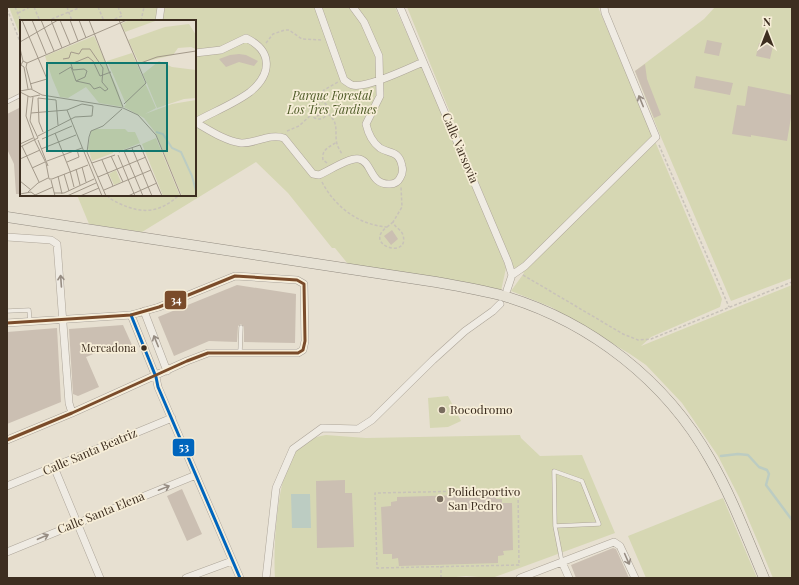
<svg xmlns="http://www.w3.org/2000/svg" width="799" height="585" viewBox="0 0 799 585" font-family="'Playfair Display',serif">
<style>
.green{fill:#d6d7b3}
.water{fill:#bcccc2}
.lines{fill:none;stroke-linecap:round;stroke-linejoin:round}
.stream{stroke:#bcccc2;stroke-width:2.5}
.building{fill:#cbbfb2}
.service-casing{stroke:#ada599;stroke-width:4.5}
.minor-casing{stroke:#ada599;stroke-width:8}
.primary-casing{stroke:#928b80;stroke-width:11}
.path{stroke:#c8c2b9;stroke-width:1.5;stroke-dasharray:3 2;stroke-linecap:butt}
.service{stroke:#efebe3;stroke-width:3.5}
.minor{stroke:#efebe3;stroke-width:7}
.primary{stroke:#e6e1d4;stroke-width:10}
.bus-1-casing{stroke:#f7eed8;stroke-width:6}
.bus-2-casing{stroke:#f7eed8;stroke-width:6}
.bus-1{stroke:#0065bd;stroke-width:3}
.bus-2{stroke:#7a4b2a;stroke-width:3}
.oneway{stroke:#968c82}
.bus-dot{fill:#3d2e20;stroke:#f7eed8;stroke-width:1.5}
.poi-dot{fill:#786c5e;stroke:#f7eed8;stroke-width:1.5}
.labels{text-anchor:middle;stroke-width:3.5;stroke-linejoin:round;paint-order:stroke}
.bus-label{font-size:11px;fill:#3d2e20;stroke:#f7eed8;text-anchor:end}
.park-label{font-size:12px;font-style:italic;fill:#4d5a26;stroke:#f7eed8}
.street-label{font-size:12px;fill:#3d2e20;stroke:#f7eed8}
.poi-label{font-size:12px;fill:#3d2e20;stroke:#f7eed8;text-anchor:start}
.inset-river{fill:none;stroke:#bcccc2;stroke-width:2}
.inset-road{fill:none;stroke:#a3998a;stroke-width:1}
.view{fill:#0f766e;fill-opacity:0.15;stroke:#0f766e;stroke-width:2}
.inset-edge{fill:none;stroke:#3d2e20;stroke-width:2}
.line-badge{stroke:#f7eed8;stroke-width:1.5}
.badge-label{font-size:11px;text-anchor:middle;font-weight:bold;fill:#fff}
</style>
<rect width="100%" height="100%" fill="#e7e0d1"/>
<path class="green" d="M9,7H395L467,167L506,268L501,291L434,277L348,264L335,248H332L288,193L256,162L142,232L89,224L77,195H195V21H21V38Z
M407,7H598L722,299L720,307L651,337L641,346L792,285V578H773L739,497L718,456L682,403L646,365L630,354L551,307L511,291L524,273L513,267Z
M715,7H792V278L731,301L658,130L635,71L704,19Z
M448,396L461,421L448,427L430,428L428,398Z
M326,435L366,438L520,435L521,438L540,456L582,455L615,533L492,578L466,576L446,578H275C273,546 277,478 294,452C300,443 316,436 326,435Z
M723,498L757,578H646L628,536Z"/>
<path class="water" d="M291,494H310L311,528H292Z"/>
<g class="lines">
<path class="stream" d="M721,456L738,454L748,455L759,467L767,470L769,474L766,485L792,520"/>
</g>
<path class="building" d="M707,40L722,43L719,56L704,53Z
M759,43L773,46L770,59L756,56Z
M239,54L246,55L258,61L254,66L239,62L226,67L219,59L230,55Z
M645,64L647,79L661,115L654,118L635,71Z
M696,76L733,83L730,95L694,88Z
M748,86L792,95V111L787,141L751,135V137L732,134L737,105L745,106Z
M319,103L325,113L317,117L312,108Z
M21,107V194H16L14,164L7,149V114Z
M392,230L398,239L391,245L384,236Z
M237,285L296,294L295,343L244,342V327L241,324L238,326L237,342L209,341L174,356L158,317Z
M123,325L132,345L108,354V348L86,357L99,387L78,396L73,394L69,329Z
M57,328L61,402L7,424V332Z
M345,480V493H352L354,547L317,548L316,481Z
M182,489L202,534L187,541L167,496Z
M496,494V499H502V503H512L513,550L503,551L504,555L498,556V563L399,566L398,558L392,559V554H383L381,507L391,506V502L397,501V497Z
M613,548L616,549L629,578H576L571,565Z"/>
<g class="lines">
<defs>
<path id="service" d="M7,102L21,95
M8,311L29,310L30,322
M240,353L241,327
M555,526L554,471L582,481L599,524L555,526L562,562"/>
<path id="minor" d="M318,7L344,80C346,81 349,84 352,85C366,89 409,68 423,62
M400,7L508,262L512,275L507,290
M159,21L161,7
M195,53L221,50L246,38C273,51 272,74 250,92C234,104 213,112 195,122
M195,122C209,130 225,141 241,143C255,144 269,133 284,138L313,174L319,175C329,171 349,157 359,159C373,162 369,185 390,184C395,184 398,182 400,178C402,175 403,170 402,166C399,150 389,154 380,148C372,142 368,133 366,124L380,96L379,56L364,22L353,7
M7,237L51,240L57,244L69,403L72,413
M512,275L525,266L656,137L605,13L604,7
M144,311L167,371
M131,315L156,377L158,387L240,578
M7,323L131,315L159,307L235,276L297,280L304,284L305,341L303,350L298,353H208L187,361L72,413L7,440
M54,467L100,578
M7,486L172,418
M7,552L196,475
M562,562L569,578
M186,578L232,561
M266,578L276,488L293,449L322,428L358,429L372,420L433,360L465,331L493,311L500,304
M520,578L614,542L620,546L635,578"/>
<path id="primary" d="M7,217L436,282C459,286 482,290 504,296C591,322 666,381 710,459C732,497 747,538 764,578"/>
</defs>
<use href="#service" class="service-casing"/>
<use href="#minor" class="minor-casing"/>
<use href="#primary" class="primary-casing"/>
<path class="path" d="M15,7L21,21
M34,7L40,21
M40,7H41
M67,7L72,21
M98,7L104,21
M7,9L21,44
M18,13L30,7
M47,21L81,7
M110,21L122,16L118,7
M141,21L144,7
M266,43L273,34L285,30H289L302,39L321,40
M310 110a9 9 0 1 1 18 0a9 9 0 1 1-18 0Z
M320,101V96L324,90L338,82
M328,114C340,123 334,133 337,144C338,148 341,151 342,155
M287,131L299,126L311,115
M659,145L729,307
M327,163L323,160C321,150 329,147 337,142
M322,182C335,207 359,225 387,227C362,245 410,260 403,235C401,229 395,228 393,222L402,207L401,187
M108,195L109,198C135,213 156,217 179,195
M387,227L393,222
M523,275L623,334L638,340L651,339L792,282
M518,490L519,565L377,568L375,493Z
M441,578V566"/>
<use href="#service" class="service"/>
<use href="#minor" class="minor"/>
<use href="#primary" class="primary"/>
<defs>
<path id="bus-1" d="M131,315L156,377L158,387L240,578"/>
<path id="bus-2" d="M7,323L131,315L159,307L235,276L297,280L304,284L305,341L303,350L298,353H208L187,361L72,413L7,440"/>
</defs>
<use href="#bus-1" class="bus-1-casing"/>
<use href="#bus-2" class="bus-2-casing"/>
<use href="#bus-1" class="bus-1"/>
<use href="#bus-2" class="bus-2"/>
</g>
<defs><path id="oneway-shaft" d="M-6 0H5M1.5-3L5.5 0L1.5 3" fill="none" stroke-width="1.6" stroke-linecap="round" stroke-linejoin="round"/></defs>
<g class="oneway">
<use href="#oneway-shaft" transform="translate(641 101) rotate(-112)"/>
<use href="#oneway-shaft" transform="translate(61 281) rotate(-94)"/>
<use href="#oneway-shaft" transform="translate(156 341) rotate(-112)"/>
<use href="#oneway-shaft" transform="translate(164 488) rotate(-22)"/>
<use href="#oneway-shaft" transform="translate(43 537) rotate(-23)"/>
<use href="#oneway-shaft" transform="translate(627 559) rotate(66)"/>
</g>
<circle class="bus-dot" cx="144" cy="348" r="3.5"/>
<g class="poi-dot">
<circle cx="442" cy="410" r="4"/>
<circle cx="440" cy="499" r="4"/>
</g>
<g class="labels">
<g class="bus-label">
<text x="136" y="352">Mercadona</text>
</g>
<g class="park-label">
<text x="332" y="100">Parque Forestal<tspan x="332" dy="14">Los Tres Jardines</tspan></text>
</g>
<g class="street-label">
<text transform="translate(460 148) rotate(67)" y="4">Calle Varsovia</text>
<text transform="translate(90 452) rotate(-23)" y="4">Calle Santa Beatriz</text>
<text transform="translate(101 513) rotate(-22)" y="4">Calle Santa Elena</text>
</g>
<g class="poi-label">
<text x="450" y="414">Rocodromo</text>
<text x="448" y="496">Polideportivo<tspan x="448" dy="14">San Pedro</tspan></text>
</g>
</g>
<g transform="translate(20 20)">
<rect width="176" height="176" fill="#e7e0d1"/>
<path d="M109,0H138L105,12L101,4ZM169,4L176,15V29L171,27L158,28L153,35L119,43L108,20L145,7ZM74,16L97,68L103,87L79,83L66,67L48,78L40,77L32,58L25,36ZM112,33L136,88L125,94L152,84L176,80V176H162L135,112L124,98L104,87L106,84L87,41ZM139,41L152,47L176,50V78L164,79L137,88L123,54ZM75,109H105L108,112H115L120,123L100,131L94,130L93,133L72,141L68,128L71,111ZM136,118L160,176H143L122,124ZM96,150L101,162L94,165L89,154Z" fill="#d6d7b3"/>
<path class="inset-river" d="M136,112L143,114L152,128L161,132L172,156L176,171"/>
<path class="inset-road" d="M2,0L27,59L10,64M12,0L26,34M21,0L34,31M31,0L42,28M40,0L50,24M50,0L58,21M59,0L66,18M69,0L103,87M99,0L126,63L104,84M0,22L38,0M0,28L3,41M7,43L107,0M118,44L137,37L176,31M39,54L51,47L56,61L70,64L74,69L80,67L85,71L88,69L82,62L83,48L70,29H62L59,34L51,32L49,38L43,39M56,61L65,57L67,51L64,49L53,50L51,44L68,37L73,41L80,56L91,52M8,69L4,47L1,45L3,41L7,43L6,47L12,69M0,71L11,69L22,75L103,88L118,95L136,115L161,176M0,72L10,77L20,75M8,76L6,96L15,121M47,90L82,176M11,93L47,90L62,84L73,86L72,96L55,97L18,116M23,112L19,102L18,78L36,80L38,105M35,113L50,151M22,119L52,106M18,120L28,146M15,121L26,143L29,159H32M0,124L13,118M2,126L19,162M0,127L18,118L10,101L13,77M112,128L132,176M21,129L56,115M104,131L123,176M99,132L120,125L142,176M98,135L115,176M91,136L103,162M0,139L20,130M82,140L93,166M27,141L62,128M47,142L59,137L57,130M72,143L95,135M62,147L66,162M12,148L25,142M56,149L60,165M50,151L54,167M44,154L49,171M38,156L42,174M78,157L126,137M32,159L68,145M31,160L35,176M0,161L11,170M84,170L131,150M8,172L18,163L28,158M34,173H44L74,159M0,174L11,172L15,175M15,175L33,167M47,176L76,163M60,176L79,168M86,176L67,132L69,117L71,111L83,106L102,89M108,176L137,163"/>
<path class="view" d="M27,43H147V131H27Z"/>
<rect width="176" height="176" class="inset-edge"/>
</g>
<g class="line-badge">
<rect x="164" y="290" width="23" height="20" rx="4" fill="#7a4b2a"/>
<rect x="172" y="438" width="23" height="19" rx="4" fill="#0065bd"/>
</g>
<g class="badge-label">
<text x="176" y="304">34</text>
<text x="184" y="451">53</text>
</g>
<rect width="799" height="585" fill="none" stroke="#3d2e20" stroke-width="16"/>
<g transform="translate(767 32)" stroke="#f7eed8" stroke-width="3" paint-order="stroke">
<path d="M0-3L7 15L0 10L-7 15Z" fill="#3d2e20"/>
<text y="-6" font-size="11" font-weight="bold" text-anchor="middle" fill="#3d2e20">N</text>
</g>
</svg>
